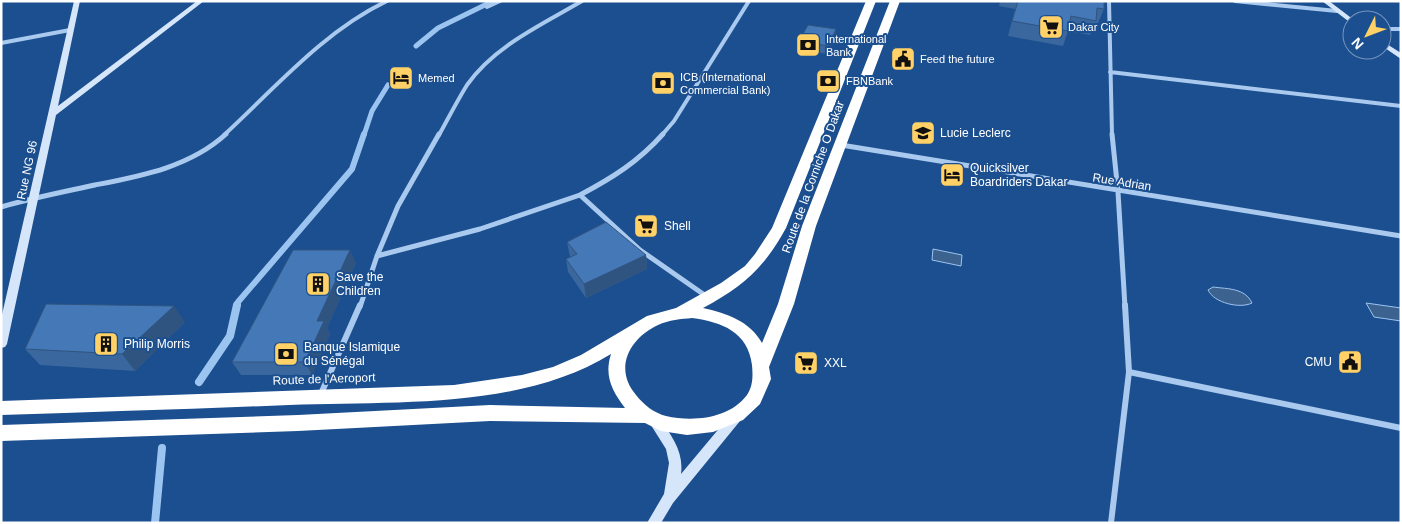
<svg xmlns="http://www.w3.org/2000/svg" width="1402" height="524" viewBox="0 0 1402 524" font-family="Helvetica,sans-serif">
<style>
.water{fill:#3c6290;stroke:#9cc4f0}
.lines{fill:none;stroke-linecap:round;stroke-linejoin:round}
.stream-far2{stroke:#9cc4f0;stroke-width:5}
.stream-far1{stroke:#9cc4f0;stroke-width:6}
.stream{stroke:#9cc4f0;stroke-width:8}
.street-far2{stroke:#a9c9ee;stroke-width:4}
.street-far1{stroke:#a9c9ee;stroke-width:5}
.street{stroke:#a9c9ee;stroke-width:6}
.secondary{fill:#d6e6fa;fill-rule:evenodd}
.highway{fill:#fff;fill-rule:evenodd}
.wall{fill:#3a679d}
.shaded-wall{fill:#305480}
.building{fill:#4478b7;stroke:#305480}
.labels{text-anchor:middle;stroke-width:4;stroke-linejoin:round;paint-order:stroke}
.far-poi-label{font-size:11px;fill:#fff;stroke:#1b4f8f;text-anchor:start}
.poi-label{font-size:12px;fill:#fff;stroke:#1b4f8f;text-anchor:start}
.street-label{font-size:12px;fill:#fff;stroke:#1b4f8f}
</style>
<rect width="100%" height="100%" fill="#1b4f8f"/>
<path class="water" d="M933,249L962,255L961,266L932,260Z
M1213,287C1228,289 1245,288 1252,303C1240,309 1214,303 1208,290Z
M1366,303L1401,308V321L1374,317Z"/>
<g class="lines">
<path class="stream-far2" d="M416,46L438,28L493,1
M364,135L372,111L388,85"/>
<path class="stream-far1" d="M237,307L238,302L352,169L364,134"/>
<path class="stream" d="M199,382L230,336L237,305
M155,523L162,448"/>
<path class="street-far2" d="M1109,1L1112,135
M1235,1L1337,11
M487,7L500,1
M1382,29H1401
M1,43L70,30
M1110,72L1401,106
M224,135C275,88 324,31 387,1
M439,135C448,119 457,101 467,85C494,46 543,24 582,1
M662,135L674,121L749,1"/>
<path class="street-far1" d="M663,134C638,162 612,178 580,195L640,250L706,296
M1112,134L1118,192L1125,307
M841,145L1401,236
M1,207C32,198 63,192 95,185C141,176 190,167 226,134
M377,256L480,229L580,195
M360,307L377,256L398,206L439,134"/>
<path class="street" d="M1129,372L1401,428
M320,396L360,305
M1111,523L1129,372L1125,305"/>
<path class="secondary" d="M74,1H80L58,106L197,1H204L56,115L7,344L5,347L1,348V319Z
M1322,1H1329L1354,20H1352V24Z
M1382,41L1401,53V59L1382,46Z
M736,412L740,413L742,417L740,421L673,503L661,523H647L664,494L669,463L666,449L649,422L651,418L655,417L659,418C672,436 684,452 681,474L732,413Z"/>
<path class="highway" d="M866,1H876L786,228C764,268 743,287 703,308C726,313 750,321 762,343L778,304L802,226L890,1H900L816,226L794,304L769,367L771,379L760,404L743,420L713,432L687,435L661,431L645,423L490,421L298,431L1,441V425L298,415L490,405L625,408C612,391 604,376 611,354C520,410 393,401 289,405C193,409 97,412 1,415V401L454,385L522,375L553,367L581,355L647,316L676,308L721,283L745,266L755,254L772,228ZM692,318C722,322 748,332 752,365C753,376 753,386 747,395C729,419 693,422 666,416C654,413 644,405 636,395C613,368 630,338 658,325C669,320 681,319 692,318Z"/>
</g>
<path class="wall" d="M1000,1H1104V9L1098,23H1095L1090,35L1068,31L1063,46L1008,36L1015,9L999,6Z
M836,29L835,38L827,54L798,49L799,41Z
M567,242L646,255L647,269L586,298L568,272L566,259L570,257Z
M356,263L327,328L330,334L312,375H241L232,362Z
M185,322L135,371L40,365L25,349Z"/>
<path class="shaded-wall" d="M836,29L835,38L827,54L828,46Z
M350,250L356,263L327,328L330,334L312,375L305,362L317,321Z
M646,255L647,269L586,298L584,284Z
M174,306L185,322L135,371L122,354Z"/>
<path class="building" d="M1018,1H1104V9L1097,8L1096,21L1071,16L1068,31L1012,21Z
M808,25L836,29L828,46L799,41Z
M606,222L646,255L584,284L566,259L577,254L567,242Z
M293,250H350L317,321H324L305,362H232Z
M46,304L174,306L122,354L25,349Z"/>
<defs>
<symbol id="supermarket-square" viewBox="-11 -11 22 22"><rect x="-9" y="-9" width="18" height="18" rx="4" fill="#ffd166" stroke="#1b4f8f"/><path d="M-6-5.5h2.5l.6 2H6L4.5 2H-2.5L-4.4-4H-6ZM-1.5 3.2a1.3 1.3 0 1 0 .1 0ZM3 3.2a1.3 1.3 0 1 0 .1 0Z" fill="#111"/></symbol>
<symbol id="bank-square" viewBox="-11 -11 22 22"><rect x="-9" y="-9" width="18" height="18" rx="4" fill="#ffd166" stroke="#1b4f8f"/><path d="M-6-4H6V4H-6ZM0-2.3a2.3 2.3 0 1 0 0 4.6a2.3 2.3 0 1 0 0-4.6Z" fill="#111"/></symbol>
<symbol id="civic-square" viewBox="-11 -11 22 22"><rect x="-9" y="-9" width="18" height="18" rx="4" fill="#ffd166" stroke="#1b4f8f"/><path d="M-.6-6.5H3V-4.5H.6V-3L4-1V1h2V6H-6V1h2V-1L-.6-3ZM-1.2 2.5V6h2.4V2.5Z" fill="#111"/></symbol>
<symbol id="hotel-square" viewBox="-11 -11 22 22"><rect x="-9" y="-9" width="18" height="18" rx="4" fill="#ffd166" stroke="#1b4f8f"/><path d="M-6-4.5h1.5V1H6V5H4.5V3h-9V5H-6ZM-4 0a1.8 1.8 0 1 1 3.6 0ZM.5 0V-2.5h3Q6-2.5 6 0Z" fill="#111"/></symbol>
<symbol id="school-square" viewBox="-11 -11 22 22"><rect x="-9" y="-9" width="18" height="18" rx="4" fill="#ffd166" stroke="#1b4f8f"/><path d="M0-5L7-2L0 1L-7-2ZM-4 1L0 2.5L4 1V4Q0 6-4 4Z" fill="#111"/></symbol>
<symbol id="building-square" viewBox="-11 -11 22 22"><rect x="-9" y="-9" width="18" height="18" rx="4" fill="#ffd166" stroke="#1b4f8f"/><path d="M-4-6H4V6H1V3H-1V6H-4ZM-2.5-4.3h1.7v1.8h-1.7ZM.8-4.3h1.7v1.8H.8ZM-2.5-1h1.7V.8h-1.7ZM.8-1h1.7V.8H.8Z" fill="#111"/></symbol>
</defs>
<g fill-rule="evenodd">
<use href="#supermarket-square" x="1037" y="13" width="28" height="28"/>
<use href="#bank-square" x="794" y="31" width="28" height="28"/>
<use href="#civic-square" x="889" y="45" width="28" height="28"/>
<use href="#hotel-square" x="387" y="64" width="28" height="28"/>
<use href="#bank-square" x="814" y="67" width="28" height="28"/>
<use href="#bank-square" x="649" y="69" width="28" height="28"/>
<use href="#school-square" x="909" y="119" width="28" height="28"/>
<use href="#hotel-square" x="938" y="161" width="28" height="28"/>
<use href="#supermarket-square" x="632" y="212" width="28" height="28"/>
<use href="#building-square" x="304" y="270" width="28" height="28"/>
<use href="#building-square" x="92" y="330" width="28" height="28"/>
<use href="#bank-square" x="272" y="340" width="28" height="28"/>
<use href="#civic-square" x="1336" y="348" width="28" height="28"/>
<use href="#supermarket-square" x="792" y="349" width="28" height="28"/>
</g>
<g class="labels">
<g class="far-poi-label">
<text x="1068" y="31">Dakar City</text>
<text x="826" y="43">International<tspan x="826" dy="13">Bank</tspan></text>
<text x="920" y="63">Feed the future</text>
<text x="680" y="81">ICB (International<tspan x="680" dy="13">Commercial Bank)</tspan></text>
<text x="418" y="82">Memed</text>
<text x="846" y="85">FBNBank</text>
</g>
<g class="poi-label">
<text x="940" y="137">Lucie Leclerc</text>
<text x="970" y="172">Quicksilver<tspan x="970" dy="14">Boardriders Dakar</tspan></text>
<text x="664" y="230">Shell</text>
<text x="336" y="281">Save the<tspan x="336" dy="14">Children</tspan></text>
<text x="124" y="348">Philip Morris</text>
<text x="304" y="351">Banque Islamique<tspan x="304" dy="14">du Sénégal</tspan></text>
<text x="1332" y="366" text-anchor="end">CMU</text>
<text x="824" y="367">XXL</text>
</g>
<g class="street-label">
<text transform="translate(27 170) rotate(-78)" y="4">Rue NG 96</text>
<text transform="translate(813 177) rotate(-70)" y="4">Route de la Corniche O Dakar</text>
<text transform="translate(1122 182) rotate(9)" y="4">Rue Adrian</text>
<text transform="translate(324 379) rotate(-2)" y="4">Route de l'Aeroport</text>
</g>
</g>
<rect width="1402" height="524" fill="none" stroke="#ffffff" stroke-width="5"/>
<g transform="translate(1367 35) rotate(228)"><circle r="24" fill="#1b4f8f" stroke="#7695bc"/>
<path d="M0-4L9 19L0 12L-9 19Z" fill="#ffd166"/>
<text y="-8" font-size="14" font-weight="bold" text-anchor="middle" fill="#ffffff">N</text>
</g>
</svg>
